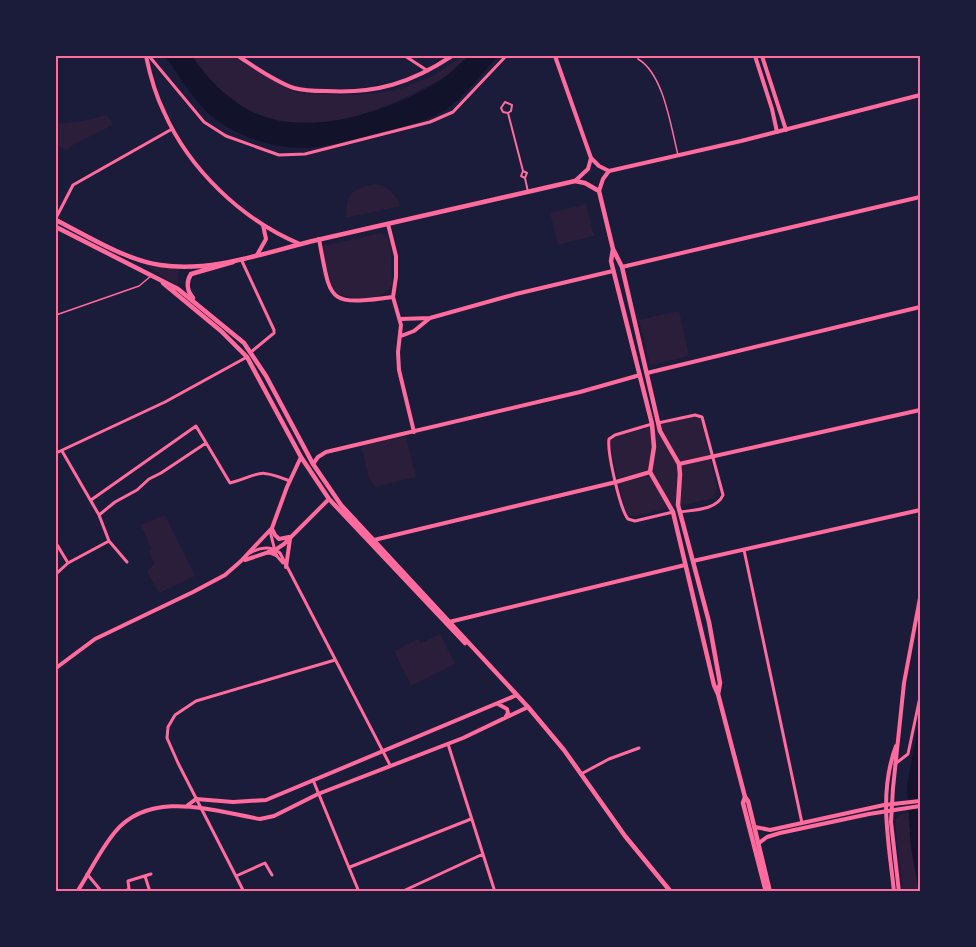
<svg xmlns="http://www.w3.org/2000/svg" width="976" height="947" viewBox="0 0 976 947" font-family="Roboto,sans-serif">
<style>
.green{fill:#2a1e3b}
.water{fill:#12122b}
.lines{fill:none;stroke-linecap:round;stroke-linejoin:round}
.service{stroke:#ff6b9d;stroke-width:1.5}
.pedestrian{stroke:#ff6b9d;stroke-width:2}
.minor{stroke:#ff6b9d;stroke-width:3}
.tertiary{stroke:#ff6b9d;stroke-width:4}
.secondary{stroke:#ff6b9d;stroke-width:4}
.primary{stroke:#ff6b9d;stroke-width:4.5}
.neatline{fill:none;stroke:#ff6b9d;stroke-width:2}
</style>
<rect width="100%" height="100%" fill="#1b1b3a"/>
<path class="green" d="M192,56H232L296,93L358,95L398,90L433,76L463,56L467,57C460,63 454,70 446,76C439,81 430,85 422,89C373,115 305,138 251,112C226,99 208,78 192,56Z
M107,115L113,125L71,146L67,150L56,145V124L82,121Z
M375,184C388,186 396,194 401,206L346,218C346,193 352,189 375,184Z
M586,204L594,236L558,245L550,213Z
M381,233L387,236L391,247L392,284C390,287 389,290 386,292C376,300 340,301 332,288C325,276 325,259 323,246Z
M145,265L180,269L178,274V286Z
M679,311L689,356L650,365L639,320Z
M695,416L700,417L701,419L717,488L714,498L635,516H628L625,511L609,440L615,436Z
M406,436L416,477L375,487L369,478L361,446Z
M165,515L195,576L159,593L147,571L154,564L149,551L151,548L141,525Z
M440,634L455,664L411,686L394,651L418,639L421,643Z
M909,812L911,847L919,891H903L895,820L900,815Z"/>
<path class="water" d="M165,56H192C210,83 237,109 269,118C323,134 400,108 445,77C453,71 461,63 468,56H498C483,72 468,92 451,106C432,120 406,126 383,132C361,137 339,144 316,147C281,152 231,136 206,111C190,94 178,75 165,56Z
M920,714V891H919L911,847L907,786Z"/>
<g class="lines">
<path class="service" d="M638,56V59C664,74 671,128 678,155
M56,315L139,286L151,276"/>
<path class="pedestrian" d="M508,113L511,111L512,105L505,102L501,108L503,112L508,113L523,171
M525,178L521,176L523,171L527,173L525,178L528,192"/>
<path class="minor" d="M149,56L204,122L226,136L279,155L305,154L430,122L453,112L506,56
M405,56L428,71
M56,218L73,185L172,129
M241,259L274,330V333L251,352
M658,423L695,415L702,417L723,495C717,510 693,510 680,512
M652,424L615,435L609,439C607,452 620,509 628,519L635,521L673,512
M62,451L99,515L109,541L127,562
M56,453L165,402L247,357
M91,500L196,426L230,483C260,475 256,467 290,481
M99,515L115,502L137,490L149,479L161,473L206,443
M270,531L276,555L283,563
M56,543L68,563
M744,550L802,823
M250,553C260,547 271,546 280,553L390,765
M56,574L68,563L109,541
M448,744L495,892
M895,764L908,754L920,697
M581,774L609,759L639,748
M313,780L359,892
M350,867L471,819
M87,874L102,892
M145,876L150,892
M236,876L265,863L272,875
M123,892L129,889L128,881L151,874
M244,892L178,763L167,738L168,727L175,715L196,701L335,660
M401,892L483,854"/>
<path class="tertiary" d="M146,56C150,75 155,94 164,112C189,169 242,220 300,244
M238,56C255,67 274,81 294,88C304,91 316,91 326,91C376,94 411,83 452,56
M755,56L772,109L777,132
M762,56L786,130
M388,224L396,256V277L393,297L401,325L398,352L399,370L414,432
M319,239C331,302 326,306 393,297
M257,255L266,239L263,225
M622,267L920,197
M400,319L430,318L516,294L613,271
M401,336L414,331L430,318
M647,373L920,307
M313,464L318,457L326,452L580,392L640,375
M679,464L920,410
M272,529L275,535L279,539L289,537
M374,540L616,482L650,472
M268,552L276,555
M245,560L275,550L284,544L329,499
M693,561L920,510
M286,567L290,539
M56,668L95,639L193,592L225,575L241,561L272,528L287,487L301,457
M498,704L507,709L508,713L505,718
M188,805L196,799L233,802L266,800L517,695
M755,827L770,830L884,805L920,801
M759,843L767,837L780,833L869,814L920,806
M77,892C90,872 100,850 115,832C151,789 213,811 260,819L274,816L318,794L463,738L528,707"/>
<path class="secondary" d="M555,56L591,158L599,166L609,171L741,141L920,95
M575,181L588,169L591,158
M599,191L603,179L609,171
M449,622L685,565
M894,892C889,842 878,794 896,746
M899,892L891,822L893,788L904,683L920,598"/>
<path class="primary" d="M56,220C87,236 126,260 160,265C213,273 266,252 317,240C403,220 489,201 575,181L585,183L599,191L613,249L622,267L660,431L679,464L680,474L678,505L709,622L720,683L718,694
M56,227L178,289L244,343L266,376L313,464L341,505L528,707L564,750L625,836L671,892
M613,249L611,261L652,424L654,447L650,472L673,512L714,685L718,694L745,797L748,801L770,892
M163,283L221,331L247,357L301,457L329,499L465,643
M193,298C187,291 186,282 191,274L233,262
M745,797L743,803L766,892"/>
</g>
<rect width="976" height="947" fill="none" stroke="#1b1b3a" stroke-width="114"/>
<rect x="57" y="57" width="862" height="833" class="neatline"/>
</svg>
